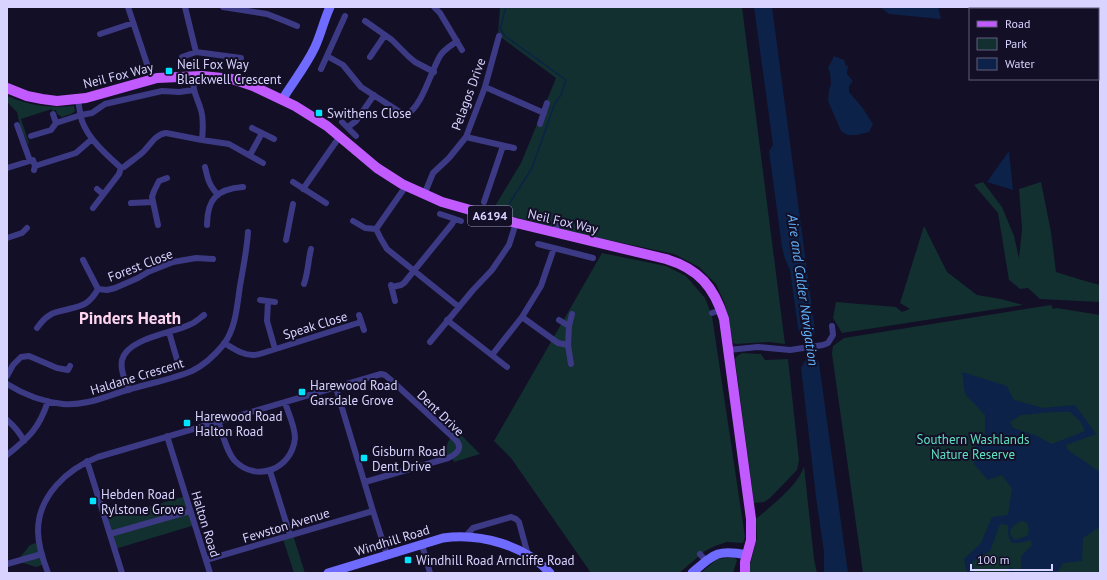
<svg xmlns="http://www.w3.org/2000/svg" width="1107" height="580" viewBox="0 0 1107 580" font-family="'PT Sans',sans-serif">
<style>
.green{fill:#12302f}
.water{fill:#0c2248;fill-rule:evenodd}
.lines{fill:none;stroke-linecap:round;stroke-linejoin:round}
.stream{stroke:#0c2248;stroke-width:1.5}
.street{stroke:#3d3a85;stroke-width:6}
.secondary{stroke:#6f6bff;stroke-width:9}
.primary{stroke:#c25bff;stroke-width:10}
.poi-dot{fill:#00e5ff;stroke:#130f26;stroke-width:1.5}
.labels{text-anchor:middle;stroke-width:4;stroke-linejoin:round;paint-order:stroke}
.shield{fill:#130f26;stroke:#9e99be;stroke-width:1}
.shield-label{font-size:12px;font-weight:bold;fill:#d9d4ff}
.poi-label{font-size:13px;fill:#d9d4ff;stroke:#130f26;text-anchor:start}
.street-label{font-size:13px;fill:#d9d4ff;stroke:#130f26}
.park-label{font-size:13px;fill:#5fe0c0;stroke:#130f26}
.water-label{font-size:14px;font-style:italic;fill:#62b6ff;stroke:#130f26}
.district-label{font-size:17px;font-weight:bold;fill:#ffd6f0;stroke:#130f26}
</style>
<rect width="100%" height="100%" fill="#130f26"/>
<path class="green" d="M500,7H742L785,344L769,342L736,344L733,343L725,304L716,284L699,267L674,254L576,233L492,211L521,163L556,78L498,35Z
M7,96C32,106 47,108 74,106L75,111L71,114L62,117L57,114L56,110L52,111V109L21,119L29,143L28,144L24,135L22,134L17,112L7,102Z
M983,182L1002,207L1014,236L1019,258L1022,229L1019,189L1041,182L1051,232L1056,272L1085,281L1100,285V302L1040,299L1028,288L1020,289L1009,280L998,213L974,185Z
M924,226L947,272L977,295L1001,299L1023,305L842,333L833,318L836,302L896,307L902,312L910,309L900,303Z
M602,253L666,266L686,276L705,298L712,316L745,537L743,543L727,542L715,546L705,551L679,573H591L511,458L494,441Z
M1051,305L1053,309L1057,308L1100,315V573H863L832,354L833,346L844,338Z
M742,353L761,354L765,360L788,359L799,460L797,470L770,498L764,502L754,503L735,359L737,356Z
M460,434L480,454L454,462L452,457L448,458C445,450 446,443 452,436L455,439Z
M804,466L814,559L817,573H750V565L757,538L756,519C771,506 799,485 804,466Z
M186,496L195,525L115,549L106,519Z
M293,535L305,573H294L283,539Z
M39,542L45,564L36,567L17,561L30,545Z
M726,558H735L737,560L733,573H701L717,559Z"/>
<path class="water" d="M754,7H772L815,331C815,334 813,336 812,340C811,343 811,349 812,352C814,357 818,359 819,363L848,573H824V552L816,497L801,368L806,359V343L804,339L799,334L790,270L785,259L782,247L769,151L773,145Z
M880,7H938L941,19L889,14Z
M834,56L844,60L846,66L848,65L847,74L853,81L849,86V92L862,107L873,124L869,132L857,135H847L841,131L828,101L829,90L831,84L830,73L828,68Z
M1009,151L1013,190L987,182Z
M962,372L1007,386L1014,400L1043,408L1075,405L1096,434L1066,445L1068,450L1100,472V525L1098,528L1083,538L1082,561L1063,563L1057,573H1009L1007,569L1011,567L1016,572L1021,569V556L1032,545L1031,540L1019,543H1012C1008,537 1008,532 1008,525L1000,524L990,551L972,562L975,573H967L964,559L981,543L992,517L1008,515L1012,489L1002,475L988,480L974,464L976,438L985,434V415L965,394ZM1053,412H1070L1080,421L1085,431L1052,444L1035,435L1013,428L1010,422L1021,415ZM1021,521L1026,522C1029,527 1030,530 1027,536L1015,540C1005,531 1012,526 1021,521Z"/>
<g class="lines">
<path class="stream" d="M504,212L532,168L555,103L561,95L566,80L505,36L500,29L506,7
M495,225L496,223"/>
<path class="street" d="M128,7L152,79
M185,7L196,52
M223,7L267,14L285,21L297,26
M434,7L440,13L462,50
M365,21L392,40L408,56L415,62L434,72
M100,34L133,23
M327,56L343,65L361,87L403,114L406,115C422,107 431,71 440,56C444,49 451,46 457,41
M182,57L196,52L241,58
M370,57L385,35
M321,69L345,16
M485,87L544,113
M78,99C79,106 80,114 82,121C89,140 107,155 121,168L124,167C130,162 136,158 142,153C149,147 155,134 166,133L202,140C203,130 204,117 200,107C196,95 192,90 194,76
M53,114L56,123
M342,122L356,136
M540,124L547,103
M17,125L30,161
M348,127L356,121L374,95
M252,128L274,139
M31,136L51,130L56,123L81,115L92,113L105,104L162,91L179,92L194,90
M466,137L514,148
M202,140L229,144L263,163
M250,155L262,133
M35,166L76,153L92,139
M205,167C208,180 209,185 218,195
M7,168L33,160L35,166L34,170
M293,182L326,203
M97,189L103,194
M303,189L340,136
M424,195L433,173L449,158L466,137L485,87L499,36
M484,202L503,146
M131,203L153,202
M93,208L119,174L121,168
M440,214L461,221
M353,221L365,228L376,229L406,186
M158,225L152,197L154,191L159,181L167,178
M207,225C207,199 217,189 243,187
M376,229L381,239L387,249L459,307
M554,232L558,223
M7,238L22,233L27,228
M286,240L293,204
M538,244L593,258
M83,260L98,289L107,290L115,288L138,278L148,272L173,262L196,258L213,259
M304,284C308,273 308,261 311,249
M391,285L395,301
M392,287L401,285L404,283L452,224L455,219
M260,300L275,302
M268,301L267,321L275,349
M712,313L721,310
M359,315L364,330
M522,317L558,343L568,345
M447,320L507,367
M559,320L569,326
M37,328C41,323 44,318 50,315C54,312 60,311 65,310C82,306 89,305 98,289
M169,332L178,363
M430,342L473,290L492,270L509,245L516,223
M224,343C233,348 242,355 253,355C256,355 260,354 263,353L361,322
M728,350L758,347L790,350L823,345L828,343L833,335L832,326
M492,355L522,317L541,286L554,248
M571,364L568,345L569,326L572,314
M7,376L13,365L21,357L29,356L57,368L68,370L70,366
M7,384C23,394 43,402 63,404C88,406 108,395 131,389C151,383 173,379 192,371C204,365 215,355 224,344C236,327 237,306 240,286C243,268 247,250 248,232
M336,388L373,511L387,555
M129,390C125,380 120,370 122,360C127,338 174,333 191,324C196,322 200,318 204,315
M7,420C14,426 20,433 24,441
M218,421C223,434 226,451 235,461C257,483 292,469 295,438C295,427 289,414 285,403
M167,436L210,573
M7,455C29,437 39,429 48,401
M87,461L122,573
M270,471L290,535
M110,534L190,511
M465,537L473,528L511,517L516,519L519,522L528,555
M422,545L430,573
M700,554L706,561
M206,560L373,511
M7,564L42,554
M48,573C43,560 38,545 38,531C38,496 67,469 98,457L381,374L385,375L391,380L455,439C464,448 457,454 448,458L365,482"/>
<path class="secondary" d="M282,100C293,82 306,66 315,47C321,34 324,20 330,7
M328,573L443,538C480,533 525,545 550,573
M692,573C714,554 717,549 747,555"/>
<path class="primary" d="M7,88L27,96L42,99L57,101L86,98L157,78L202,76L232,79L253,86L295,106L327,126L377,168L402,184L442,202L516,223L666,259C699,269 714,287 724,319L751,519V540L745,562V573"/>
</g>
<g class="poi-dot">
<rect x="165" y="67" width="8" height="8" rx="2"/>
<rect x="315" y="109" width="8" height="8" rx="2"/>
<rect x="298" y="388" width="8" height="8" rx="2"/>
<rect x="183" y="419" width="8" height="8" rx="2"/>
<rect x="360" y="454" width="8" height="8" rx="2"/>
<rect x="89" y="497" width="8" height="8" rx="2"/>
<rect x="404" y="556" width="8" height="8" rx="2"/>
</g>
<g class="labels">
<rect class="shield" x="468" y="206" width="44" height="20" rx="3"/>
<g class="shield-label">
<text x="490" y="220">A6194</text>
</g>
<g class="poi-label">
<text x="177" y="69">Neil Fox Way<tspan x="177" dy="15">Blackwell Crescent</tspan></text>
<text x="327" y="118">Swithens Close</text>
<text x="310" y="390">Harewood Road<tspan x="310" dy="15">Garsdale Grove</tspan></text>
<text x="195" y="421">Harewood Road<tspan x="195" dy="15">Halton Road</tspan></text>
<text x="372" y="456">Gisburn Road<tspan x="372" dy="15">Dent Drive</tspan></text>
<text x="101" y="499">Hebden Road<tspan x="101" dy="15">Rylstone Grove</tspan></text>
<text x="416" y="565">Windhill Road Arncliffe Road</text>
</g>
<g class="street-label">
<text transform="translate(118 75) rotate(-14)" y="5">Neil Fox Way</text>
<text transform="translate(468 94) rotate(-70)" y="5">Pelagos Drive</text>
<text transform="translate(563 221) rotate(13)" y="5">Neil Fox Way</text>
<text transform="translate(140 265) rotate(-21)" y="5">Forest Close</text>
<text transform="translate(315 325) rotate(-17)" y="5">Speak Close</text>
<text transform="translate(137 376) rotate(-17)" y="5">Haldane Crescent</text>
<text transform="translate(441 413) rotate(44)" y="5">Dent Drive</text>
<text transform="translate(206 524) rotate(73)" y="5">Halton Road</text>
<text transform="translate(286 525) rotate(-17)" y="5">Fewston Avenue</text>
<text transform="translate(392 540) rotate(-17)" y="5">Windhill Road</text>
</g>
<g class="park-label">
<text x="973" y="444">Southern Washlands<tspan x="973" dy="15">Nature Reserve</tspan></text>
</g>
<g class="water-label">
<text transform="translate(803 290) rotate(82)" y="5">Aire and Calder Navigation</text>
</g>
<g class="district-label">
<text x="130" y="324">Pinders Heath</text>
</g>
</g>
<rect width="1107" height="580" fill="none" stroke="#d9d4ff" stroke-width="16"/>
<rect x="969" y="8" width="130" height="72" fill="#130f26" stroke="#625e7d"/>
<rect x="977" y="21" width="20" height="6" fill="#c25bff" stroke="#625e7d"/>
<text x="1005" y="28" font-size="12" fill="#d9d4ff">Road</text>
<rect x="977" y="38" width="20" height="12" fill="#12302f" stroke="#625e7d"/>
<text x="1005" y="48" font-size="12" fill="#d9d4ff">Park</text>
<rect x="977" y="58" width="20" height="12" fill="#0c2248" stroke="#625e7d"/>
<text x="1005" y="68" font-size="12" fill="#d9d4ff">Water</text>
<path d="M971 564v6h81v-6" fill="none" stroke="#d9d4ff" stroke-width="2"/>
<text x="977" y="564" font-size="12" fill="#d9d4ff" stroke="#130f26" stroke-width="3" paint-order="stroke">100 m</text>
</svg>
